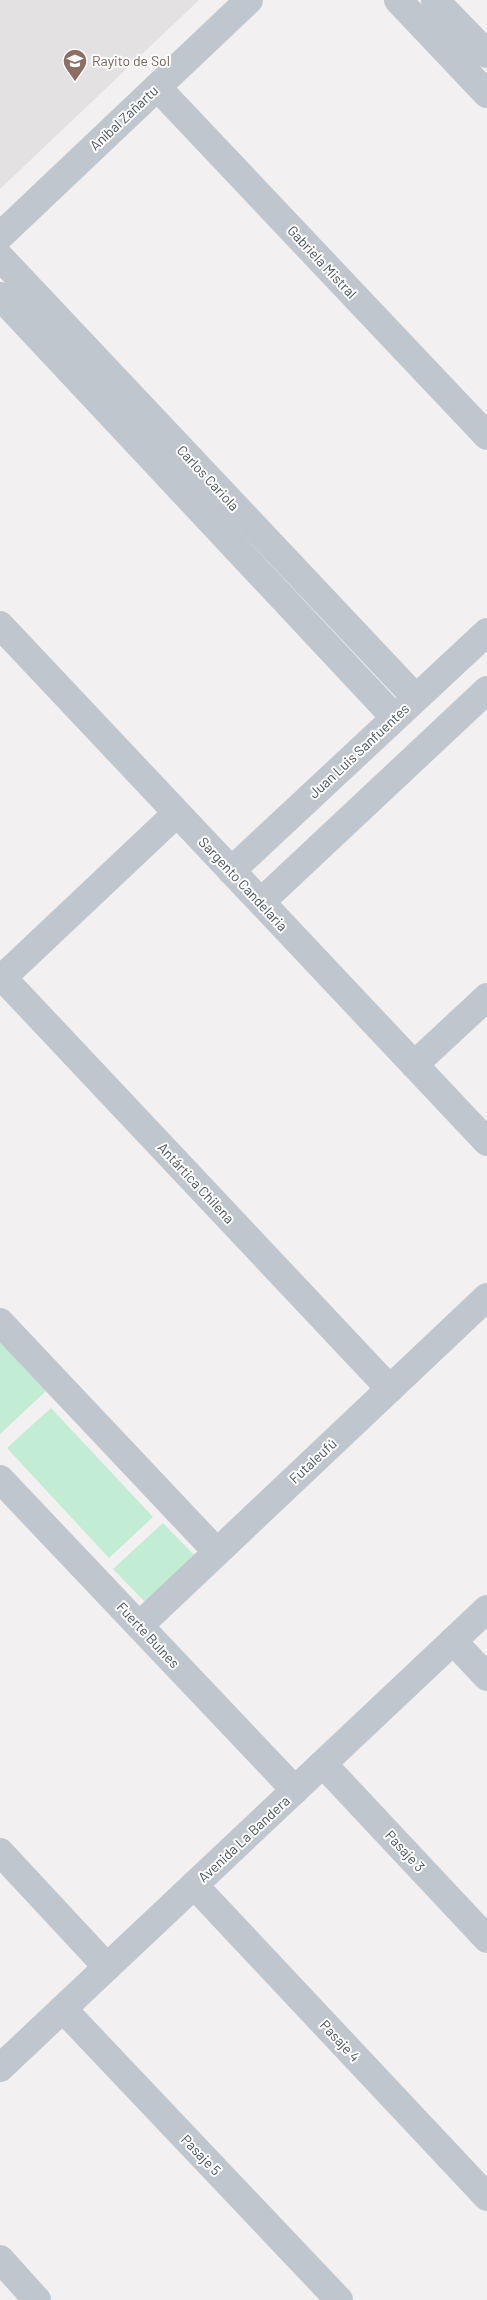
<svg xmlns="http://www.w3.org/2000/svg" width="487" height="2300" viewBox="0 0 487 2300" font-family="Barlow,sans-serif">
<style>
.education{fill:#e3e1e1}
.green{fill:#c2ecd3}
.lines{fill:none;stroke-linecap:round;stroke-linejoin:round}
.minor{stroke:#bfc6cd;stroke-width:28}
.tertiary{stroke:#bfc6cd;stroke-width:28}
.labels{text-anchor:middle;stroke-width:4;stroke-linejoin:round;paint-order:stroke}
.education-label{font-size:14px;fill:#785e54;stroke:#fff;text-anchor:start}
.street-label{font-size:14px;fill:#49525b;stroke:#fff}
</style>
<rect width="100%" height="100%" fill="#f2f0f0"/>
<path class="education" d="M0,0H199L0,189Z"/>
<path class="green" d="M0,1342L46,1391L0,1434Z
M51,1408L153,1517L109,1558L7,1448Z
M163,1523L198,1559L148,1605L113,1569Z"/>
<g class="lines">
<path class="minor" d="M398,0L487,94
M435,0L487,54
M157,87L487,436
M0,236L249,0
M0,257L416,698
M0,296L395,718
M0,625L487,1142
M231,871L487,632
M261,902L487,690
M3,978L390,1389
M0,980L177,813
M414,1065L487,997
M0,1322L217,1552
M0,1479L295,1790
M139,1626L487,1297
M453,1641L487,1677
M323,1764L487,1939
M0,1852L107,1967
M194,1885L487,2197
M63,2009L339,2300"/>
<path class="tertiary" d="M0,2068L487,1609
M0,2259L37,2300"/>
</g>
<defs>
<symbol id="school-pin" viewBox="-11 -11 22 30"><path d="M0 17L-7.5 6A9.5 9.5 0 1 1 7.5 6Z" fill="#8d6e63" stroke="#fff"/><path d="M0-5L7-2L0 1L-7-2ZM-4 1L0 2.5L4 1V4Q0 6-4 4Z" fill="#fff"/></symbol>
</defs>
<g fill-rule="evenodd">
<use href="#school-pin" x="61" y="47" width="28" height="38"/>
</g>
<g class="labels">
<g class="education-label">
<text x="92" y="66">Rayito de Sol</text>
</g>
<g class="street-label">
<text transform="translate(124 118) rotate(-43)" y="5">Aníbal Zañartu</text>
<text transform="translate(322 262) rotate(47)" y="5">Gabriela Mistral</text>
<text transform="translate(208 478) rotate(47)" y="5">Carlos Cariola</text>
<text transform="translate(359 751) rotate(-43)" y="5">Juan Luis Sanfuentes</text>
<text transform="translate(243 884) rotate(47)" y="5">Sargento Candelaria</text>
<text transform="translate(196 1183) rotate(47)" y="5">Antártica Chilena</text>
<text transform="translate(313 1461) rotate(-43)" y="5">Futaleufú</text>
<text transform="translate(148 1635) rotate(47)" y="5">Fuerte Bulnes</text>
<text transform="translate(244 1839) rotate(-43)" y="5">Avenida La Bandera</text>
<text transform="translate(405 1851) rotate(47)" y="5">Pasaje 3</text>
<text transform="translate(340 2041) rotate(47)" y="5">Pasaje 4</text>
<text transform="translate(201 2155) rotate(46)" y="5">Pasaje 5</text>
</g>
</g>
</svg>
